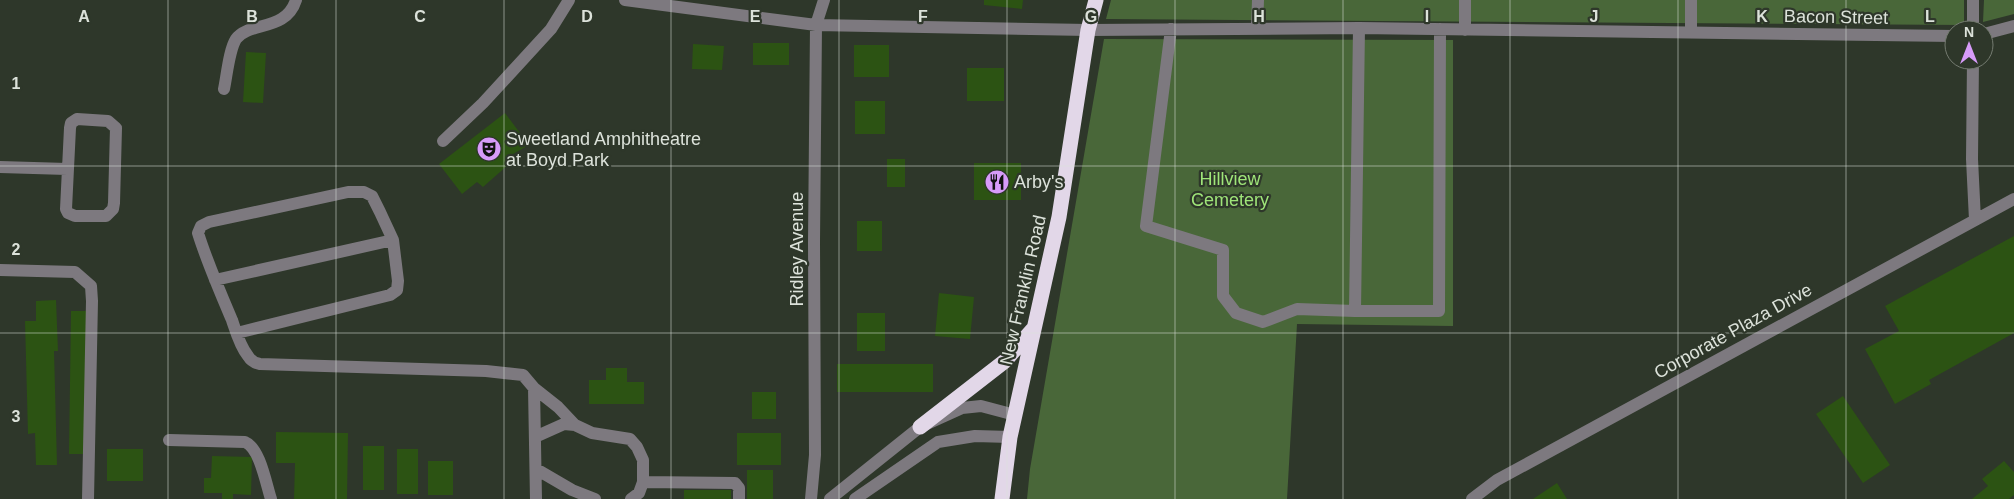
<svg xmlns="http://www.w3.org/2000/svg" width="2014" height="499" viewBox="0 0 2014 499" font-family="Helvetica,sans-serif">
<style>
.green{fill:#496739}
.building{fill:#2c5313}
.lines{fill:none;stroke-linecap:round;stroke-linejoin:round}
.minor{stroke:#7d797f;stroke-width:12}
.highway{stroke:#e2d7e8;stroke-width:15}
.grid{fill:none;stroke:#dce2da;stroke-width:1;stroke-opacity:0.55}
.labels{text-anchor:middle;stroke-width:4.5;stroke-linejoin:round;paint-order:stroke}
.street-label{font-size:18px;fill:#dce2da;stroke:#2e372a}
.poi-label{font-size:18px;fill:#dce2da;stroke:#2e372a;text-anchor:start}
.park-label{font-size:18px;fill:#9fe579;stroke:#2e372a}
.grid-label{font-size:16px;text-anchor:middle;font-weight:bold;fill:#dce2da;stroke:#2e372a;stroke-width:4.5;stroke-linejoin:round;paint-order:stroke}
</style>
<rect width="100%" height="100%" fill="#2e372a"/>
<path class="green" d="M1111,0H1964V25L1106,19Z
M1984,0H2014V14L1983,22Z
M1104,39L1453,40V326L1297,324L1287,499H1027L1030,469Z"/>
<path class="building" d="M984,0H1023L1022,9L984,5Z
M753,43H789V65H753Z
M693,44L724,46L722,70L692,69Z
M854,45H889V77H854Z
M246,52L266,53L263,103L243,102Z
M967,68H1004V101H967Z
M855,101H885V134H855Z
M505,113L529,145L513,154L516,158L483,187L477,182L462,194L439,164Z
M887,159H905V187H887Z
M974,163H1021V200H974Z
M857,221H882V251H857Z
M2014,236V333L1929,380L1931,384L1895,404L1865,349L1899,331L1885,306Z
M939,293L974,297L970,339L935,336Z
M56,300L58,351H54L57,465H36L35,433L28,434L25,321H36V301Z
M71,311H88L86,454H69Z
M857,313H885V351H857Z
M837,364H933V392H837Z
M606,368H627V382H644V404H589V380H606Z
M752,392H776V419H752Z
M1843,396L1890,465L1863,483L1816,414Z
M276,432L348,433L347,499H294L295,463H276Z
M737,433H781V465H737Z
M363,446H384V490H363Z
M107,449H143V481H107Z
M397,449H418V494H397Z
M212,456L252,457L251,495L233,494V499H222V493H204V478H211Z
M428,461H453V495H428Z
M2004,461L2014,472V495L2009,499H1972L1988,486L1982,479Z
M747,470H773V499H747Z
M1557,483L1567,499H1533Z
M684,490H731V499H684Z"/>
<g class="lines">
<path class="minor" d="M625,0L816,25L1088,30L1359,28L1954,36
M1465,0V30
M1171,29L1146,226L1223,250V296L1236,313L1263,322L1297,309L1355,311L1359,28
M1257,29L1258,0
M1973,30V0
M1691,33V0
M1984,34L2014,26
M1973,60L1972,159L1975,220
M224,89C227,75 229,50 236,39C249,21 286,32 296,0
M77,119L108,121L116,128L114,203L113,209L106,216H75L68,213L66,209L70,128L71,123Z
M443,141L483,103L551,29L569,0
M0,167L67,169
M0,270L75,272L91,286L92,301L88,499
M215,280L393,240
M1355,311H1439L1440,29
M237,333L390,295L397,290L398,281L393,240L380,212L372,196L364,192H348L209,222L201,226L198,233C207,262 220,292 232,320C236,332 240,346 248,356C251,361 254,363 260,364L486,371L523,375L534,388L536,499
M534,388L558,407L575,425
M535,437L564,424L575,425L592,433L630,439L637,447L643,460V482L639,493L631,499
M169,440L245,442C260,448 266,484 271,499
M536,469L572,490L595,499
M643,482L735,483L739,488V499
M811,499L815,455L814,242L816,25L824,0
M830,499L920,427L962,408L981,406L1015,415
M855,499L938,442L975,436L1010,437
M1472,499L1497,480L2014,199"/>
<path class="highway" d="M920,427L1005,361L1034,328
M1002,499L1010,437L1059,217L1088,30L1096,0"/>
</g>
<path class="grid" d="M168,0V499M336,0V499M504,0V499M671,0V499M839,0V499M1007,0V499M1175,0V499M1343,0V499M1510,0V499M1678,0V499M1846,0V499M0,166H2014M0,333H2014"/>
<defs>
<symbol id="theatre-disc" viewBox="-11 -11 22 22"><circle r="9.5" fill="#d79bf9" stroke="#2e372a"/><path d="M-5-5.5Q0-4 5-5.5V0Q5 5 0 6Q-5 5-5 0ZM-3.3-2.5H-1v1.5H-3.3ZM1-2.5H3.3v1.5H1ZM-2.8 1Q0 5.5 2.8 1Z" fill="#111"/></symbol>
<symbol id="restaurant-disc" viewBox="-11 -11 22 22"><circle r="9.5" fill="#d79bf9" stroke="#2e372a"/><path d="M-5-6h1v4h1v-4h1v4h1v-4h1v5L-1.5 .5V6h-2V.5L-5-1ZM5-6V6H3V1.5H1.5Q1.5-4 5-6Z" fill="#111"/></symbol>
</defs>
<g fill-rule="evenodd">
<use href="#theatre-disc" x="475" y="135" width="28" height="28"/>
<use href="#restaurant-disc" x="983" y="168" width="28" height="28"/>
</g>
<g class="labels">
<g class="street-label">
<text transform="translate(1836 17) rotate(1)" y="6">Bacon Street</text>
<text transform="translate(797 249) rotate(-90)" y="6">Ridley Avenue</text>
<text transform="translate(1023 290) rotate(-77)" y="6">New Franklin Road</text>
<text transform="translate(1733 331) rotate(-29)" y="6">Corporate Plaza Drive</text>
</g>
<g class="poi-label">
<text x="506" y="145">Sweetland Amphitheatre<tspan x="506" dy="21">at Boyd Park</tspan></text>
<text x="1014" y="188">Arby's</text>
</g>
<g class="park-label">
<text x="1230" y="185">Hillview<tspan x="1230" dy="21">Cemetery</tspan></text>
</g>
</g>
<g class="grid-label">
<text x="84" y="22">A</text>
<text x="252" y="22">B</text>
<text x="420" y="22">C</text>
<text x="587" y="22">D</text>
<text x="755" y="22">E</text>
<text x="923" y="22">F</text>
<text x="1091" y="22">G</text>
<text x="1259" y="22">H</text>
<text x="1427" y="22">I</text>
<text x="1594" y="22">J</text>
<text x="1762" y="22">K</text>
<text x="1930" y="22">L</text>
<text x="16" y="89">1</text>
<text x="16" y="255">2</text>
<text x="16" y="422">3</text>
</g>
<g transform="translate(1969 45)"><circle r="24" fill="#2e372a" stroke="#747b70"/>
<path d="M0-4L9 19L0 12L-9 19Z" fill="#d79bf9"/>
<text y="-8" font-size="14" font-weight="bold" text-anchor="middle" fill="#dce2da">N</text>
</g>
</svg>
